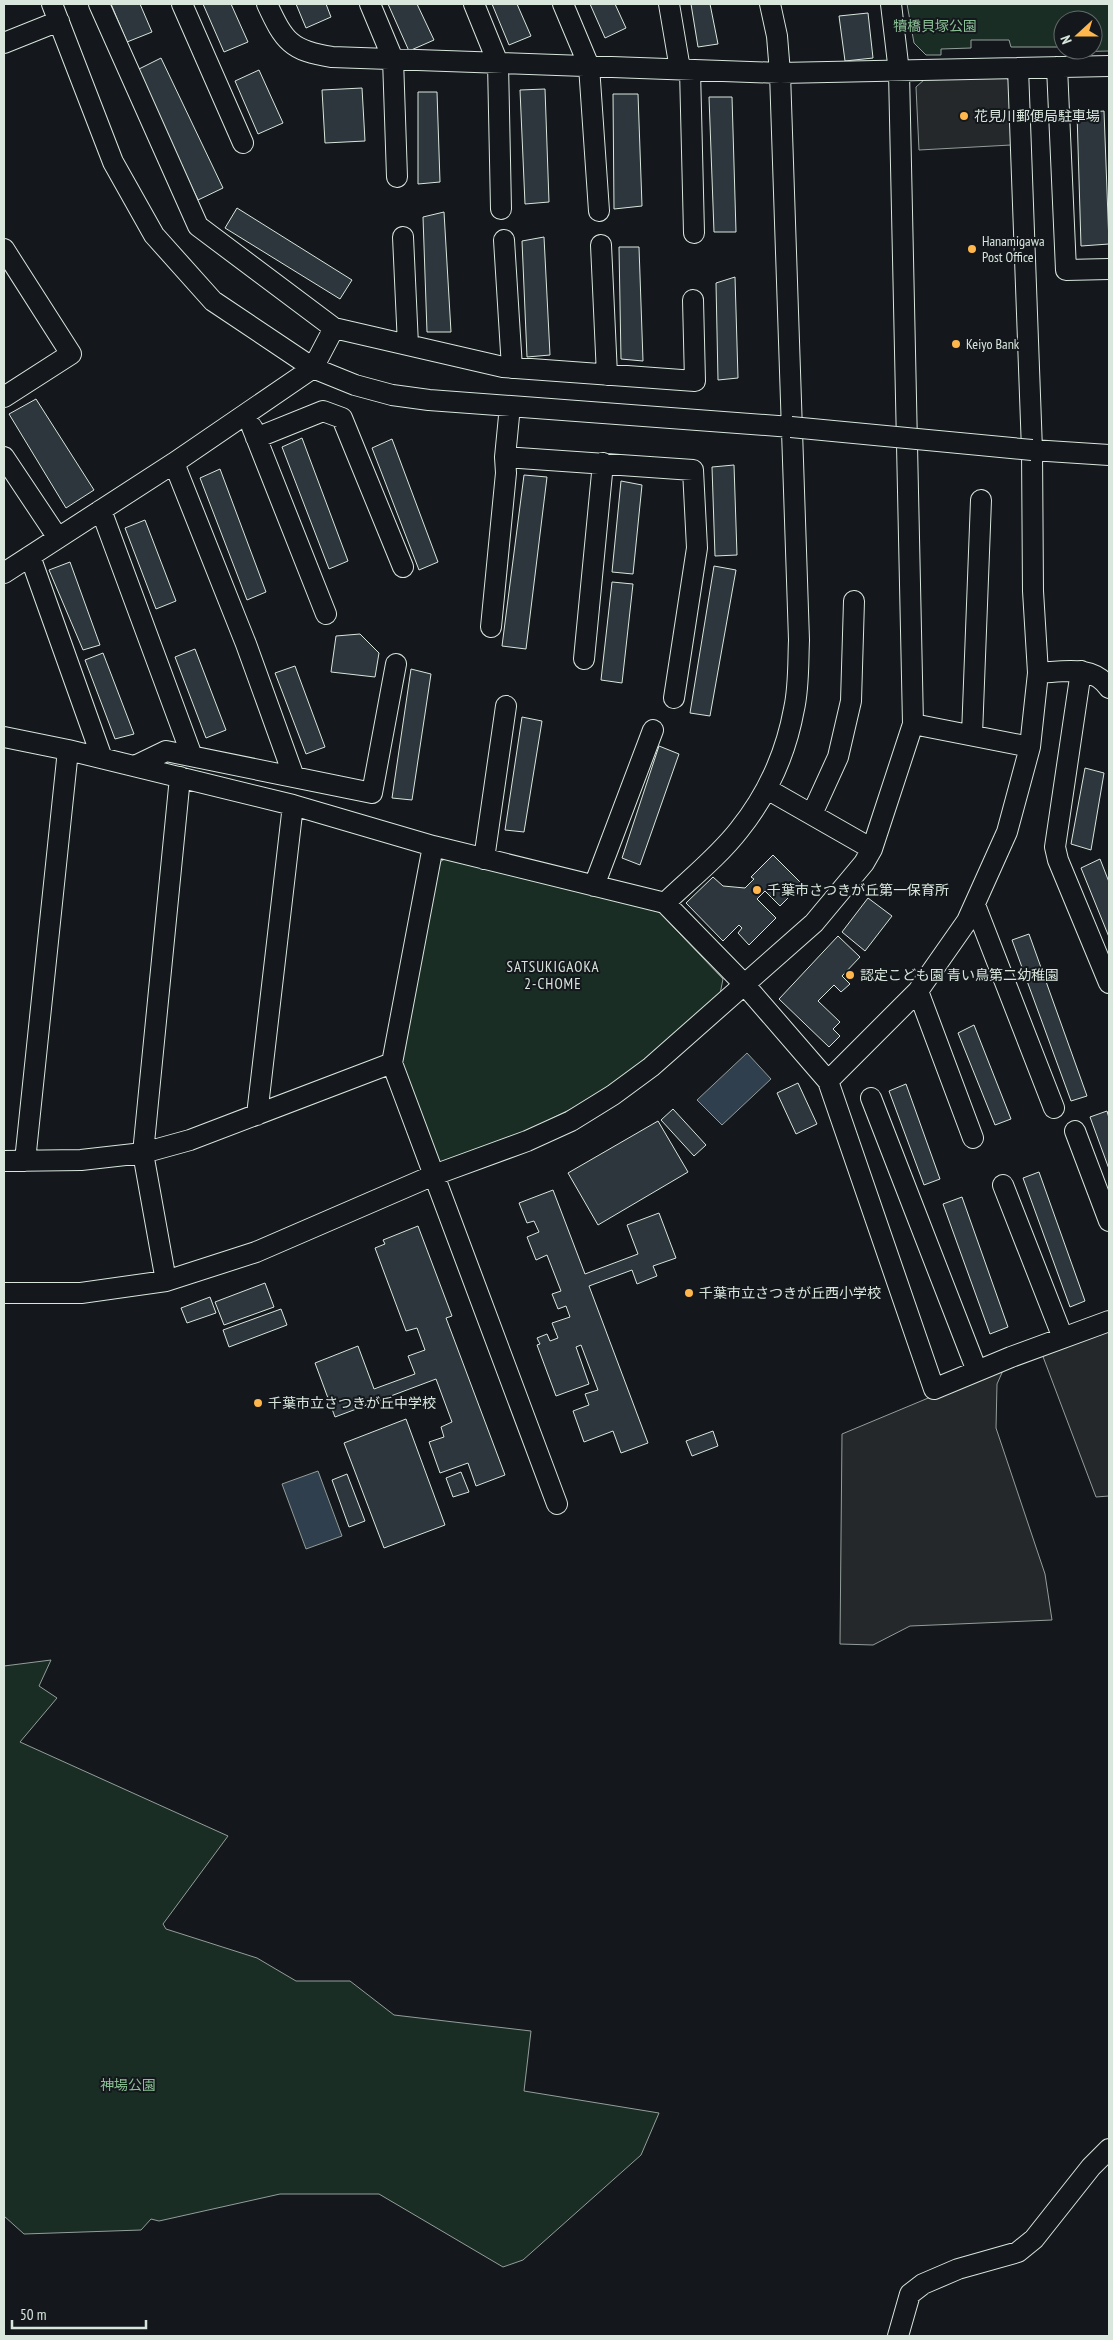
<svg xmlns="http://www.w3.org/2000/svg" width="1113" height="2340" viewBox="0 0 1113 2340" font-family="'PT Sans Narrow','Noto Sans JP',sans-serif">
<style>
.green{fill:#1a2d24;stroke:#939e99}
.parking{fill:#24282b;stroke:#939e99}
.water{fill:#2f3f4d;stroke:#939e99}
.building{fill:#2c363c;stroke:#d8e6dc}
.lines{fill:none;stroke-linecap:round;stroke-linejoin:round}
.minor-casing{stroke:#d8e6dc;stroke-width:22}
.minor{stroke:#14181c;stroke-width:20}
.minor-bridge-casing{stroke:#d8e6dc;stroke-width:22;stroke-linecap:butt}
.minor-bridge{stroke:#14181c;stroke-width:20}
.poi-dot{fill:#ffb74d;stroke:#14181c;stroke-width:2}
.labels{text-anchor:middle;stroke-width:4;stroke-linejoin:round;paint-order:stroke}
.park-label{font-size:14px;fill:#8ac095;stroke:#14181c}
.poi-label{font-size:14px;fill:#d8e6dc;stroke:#14181c;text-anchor:start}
.neighbourhood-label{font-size:15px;letter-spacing:1px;fill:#d8e6dc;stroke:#14181c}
</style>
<rect width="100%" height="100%" fill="#14181c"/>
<path class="green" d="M907,4H1109V51L1064,52L1063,50H1093V20H1063V49L1062,47H1011L1009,40H971V48L941,49V55H926L914,43Z
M448,857L659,912L723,979L720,994L659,1049L615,1082L575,1107L527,1131L442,1165L434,1160L400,1066L440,862Z
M51,1660L39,1686L57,1698L20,1742L228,1836L163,1924L166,1929L257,1958L296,1981H350L394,2015L531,2031L524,2091L659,2113L641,2155L523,2260L503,2267L379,2194H280L159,2221L151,2219L141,2230L24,2234L4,2216V1666Z"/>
<path class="parking" d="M1002,76L1009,80L1011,145L919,150L916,87L925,79Z
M1109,1331V1496L1096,1497L1042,1354Z
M1005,1366L997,1384L996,1428L1045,1574L1052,1620L910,1626L873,1645L840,1644L842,1434Z"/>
<path class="water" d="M747,1053L771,1079L722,1125L697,1100Z
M318,1471L342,1536L306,1549L282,1484Z"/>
<path class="building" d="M111,4H140L152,32L127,42Z
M203,4H231L248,42L224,52Z
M296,4H326L331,17L306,28Z
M388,4H417L434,40L409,51Z
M492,4H517L531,36L509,45Z
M590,4H615L626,28L605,38Z
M691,4H710L718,44L698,47Z
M868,13L873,58L845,61L839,16Z
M161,58L223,188L198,200L137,70Z
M259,70L283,123L258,134L235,81Z
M362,88L365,141L325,143L322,90Z
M545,89L549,202L525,204L520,90Z
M418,92H437L440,182L418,184Z
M613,94H638L642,206L614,209Z
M709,97H732L736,232H714Z
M1104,111L1109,244L1081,246L1077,113Z
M237,208L352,280L340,299L225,228Z
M444,212L451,332H427L423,217Z
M544,237L550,355L527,357L522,241Z
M619,247H639L643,361L621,359Z
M735,277L738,378L718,380L716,283Z
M36,399L94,490L66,508L9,414Z
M302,438L348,561L329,569L282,447Z
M392,439L438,562L419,570L372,448Z
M734,465L737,555L715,556L712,467Z
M220,469L266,592L247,600L200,478Z
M524,475L547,477L526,649L502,646Z
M621,481L642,485L633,574L612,572Z
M145,520L176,601L156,609L125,528Z
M70,562L100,645L83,650L49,570Z
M714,566L736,570L710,716L690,713Z
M612,582L633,584L622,683L601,680Z
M360,634L379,653L375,677L331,672L336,636Z
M195,649L226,730L206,738L175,657Z
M103,653L134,734L115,739L85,660Z
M295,666L325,747L306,754L275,673Z
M411,669L431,674L412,800L392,798Z
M522,717L542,721L524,832L505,830Z
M659,746L679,754L640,865L622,858Z
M1085,768L1104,773L1091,850L1071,844Z
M773,855L802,884L780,906L765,891L757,899L776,918L749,945L738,933L742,928L739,925L723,941L686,903L713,877L723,886L745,888L754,879L751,877Z
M1100,859L1109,882V937L1081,868Z
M868,898L892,916L865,951L842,932Z
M1029,934L1087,1096L1071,1101L1012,940Z
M838,936L860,957L842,976L850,984L841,992L834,985L818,1001L840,1022L833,1029L840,1036L829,1047L779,999Z
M974,1025L1011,1119L995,1125L958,1033Z
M798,1083L817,1124L796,1134L777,1093Z
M906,1084L940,1179L924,1185L889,1091Z
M673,1109L706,1145L694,1156L661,1120Z
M1107,1111L1109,1118V1169L1090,1117Z
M658,1121L688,1172L598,1225L568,1173Z
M1039,1172L1085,1301L1070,1307L1023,1178Z
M553,1190L585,1274L638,1254L627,1225L659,1213L676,1258L653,1266L657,1276L637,1284L632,1270L589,1286L648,1443L621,1453L613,1431L584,1442L573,1411L589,1405L585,1394L598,1390L581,1345L576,1347L589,1384L556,1396L537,1345L540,1344L537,1338L547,1334L550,1341L558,1338L552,1323L570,1317L566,1306L558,1309L552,1294L561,1291L547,1255L536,1260L527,1237L539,1232L534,1221L527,1223L519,1203Z
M962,1197L1008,1327L990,1334L943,1204Z
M418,1226L452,1316L446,1318L505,1475L476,1486L468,1463L440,1473L429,1442L444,1437L441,1427L452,1422L436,1379L335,1417L315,1363L358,1346L374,1389L415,1374L408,1356L425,1350L417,1328L406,1331L375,1248L385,1244L383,1240Z
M265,1283L274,1307L224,1325L215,1302Z
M210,1297L216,1313L187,1323L181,1308Z
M281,1309L287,1325L229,1347L223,1330Z
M406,1419L445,1525L384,1548L344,1443Z
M713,1431L718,1446L692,1456L686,1441Z
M461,1472L469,1492L453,1497L446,1478Z
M347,1474L365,1521L349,1527L332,1480Z"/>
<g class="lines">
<defs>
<path id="minor" d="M52,4L113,162L154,235L213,301L313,368L355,385L392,395L429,400L791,427
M99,4L198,226L334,328
M182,4L243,143
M267,4C284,41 291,51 332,57L780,73L1109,66
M370,4L393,59L397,177
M474,4L498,63L501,209
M563,4L589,66L599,211
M669,4L680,69
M4,43L59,21
M1057,67L1066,270L1109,269
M690,70L694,233
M403,237L408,345
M504,240L512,368
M601,245L607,375
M4,249L71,354L4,397
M252,427L326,614
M256,438L323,411L342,418L403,567
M1032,450L1109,455
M4,457L58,538
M505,457L693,470L697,548L674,698
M174,463L246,644L294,777
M101,510L192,756
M30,556L102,758
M4,573L174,463L313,368L334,328L503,367L695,381L693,300
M491,627L506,473L505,457L510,406
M584,659L603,463
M1081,671L1055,847L1058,860L1109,983
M1038,673C1062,672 1093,664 1109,688
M913,724L1030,747
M972,735L981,500
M4,737L68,750L293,805L433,846L665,903L744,984L828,1081L934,1389L1011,1357L1109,1321
M135,766L166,751L372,793L396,664
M767,789L872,849
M812,814L838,757L851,701L854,601
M433,846L392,1063L557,1504
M484,859L506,706
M594,886L653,730
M665,903C690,879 718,857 739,830C767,795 786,753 794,709C799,687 798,663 799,640L780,73L777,36L770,4
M975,905L1054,1108
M918,991L973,1138
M828,1081L918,991L967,921L1007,832L1030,747L1038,673L1033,591L1032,450L1018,68
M871,1098L977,1371
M257,1115L293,805
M1075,1131L1109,1221
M4,1161L81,1160L143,1153L190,1140L392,1063
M25,1161L68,750
M1003,1185L1063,1338
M166,1281L143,1153L180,777
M4,1293H81L166,1281L256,1252L434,1175L527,1141L571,1121L613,1095L651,1067L814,923L864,863L872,849L913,724L899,72L891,4
M898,2336L910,2294L923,2284L958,2269L1018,2252L1034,2239L1091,2167L1109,2149"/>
</defs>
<use href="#minor" class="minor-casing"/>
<use href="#minor" class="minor"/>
<defs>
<path id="minor-bridge" d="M791,427L1032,450"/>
</defs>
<use href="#minor-bridge" class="minor-bridge-casing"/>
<use href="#minor-bridge" class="minor-bridge"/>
</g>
<g class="poi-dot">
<circle cx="964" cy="116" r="5"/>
<circle cx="972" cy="249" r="5"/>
<circle cx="956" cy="344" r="5"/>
<circle cx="757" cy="890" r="5"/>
<circle cx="850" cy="975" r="5"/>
<circle cx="689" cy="1293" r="5"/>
<circle cx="258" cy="1403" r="5"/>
</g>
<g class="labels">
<g class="park-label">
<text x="935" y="31">犢橋貝塚公園</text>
<text x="128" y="2090">神場公園</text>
</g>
<g class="poi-label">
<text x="974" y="121">花見川郵便局駐車場</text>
<text x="982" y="246">Hanamigawa<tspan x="982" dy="16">Post Office</tspan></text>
<text x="966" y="349">Keiyo Bank</text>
<text x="767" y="895">千葉市さつきが丘第一保育所</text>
<text x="860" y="980">認定こども園 青い鳥第二幼稚園</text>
<text x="699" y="1298">千葉市立さつきが丘西小学校</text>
<text x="268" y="1408">千葉市立さつきが丘中学校</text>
</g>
<g class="neighbourhood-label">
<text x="553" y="972">SATSUKIGAOKA<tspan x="553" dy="17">2-CHOME</tspan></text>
</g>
</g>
<rect width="1113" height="2340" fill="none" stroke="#d8e6dc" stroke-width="10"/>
<g transform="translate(1078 35) rotate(249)"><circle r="24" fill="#14181c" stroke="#626a69"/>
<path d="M0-4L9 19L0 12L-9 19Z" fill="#ffb74d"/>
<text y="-8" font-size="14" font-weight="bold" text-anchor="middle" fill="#d8e6dc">N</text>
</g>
<path d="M12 2320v8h134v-8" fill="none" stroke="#d8e6dc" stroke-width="2.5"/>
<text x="20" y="2320" font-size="15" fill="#d8e6dc" stroke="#14181c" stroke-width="4" paint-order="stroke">50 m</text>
</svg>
